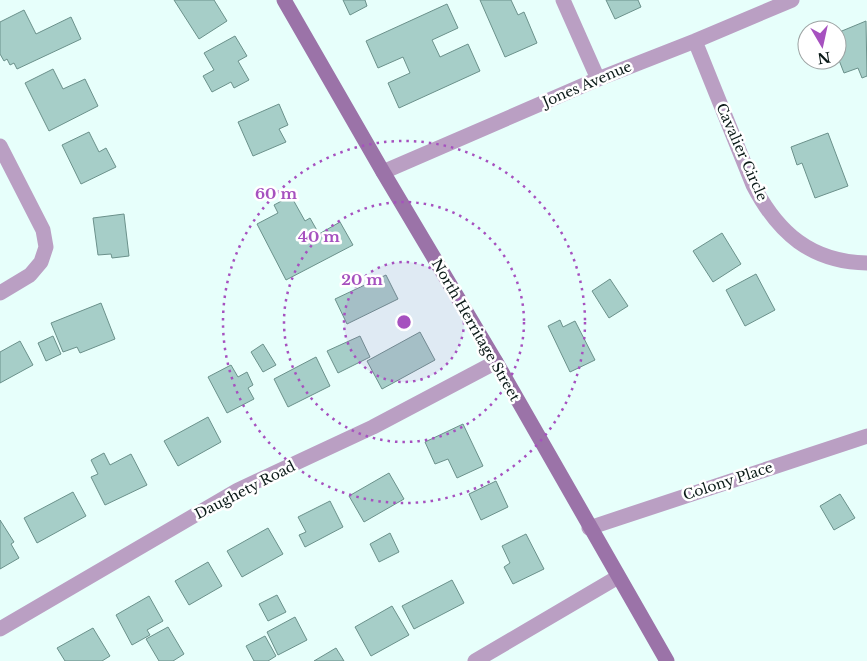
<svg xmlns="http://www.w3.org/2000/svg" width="867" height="661" viewBox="0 0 867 661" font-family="'Libre Baskerville',serif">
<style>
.building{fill:#a6cec8;stroke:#6b918b}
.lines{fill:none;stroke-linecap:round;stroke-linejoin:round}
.street{stroke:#ba9fc3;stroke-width:15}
.secondary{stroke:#9b73a8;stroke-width:15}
.ring{fill:none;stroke:#a651bf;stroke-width:2.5;stroke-dasharray:2.5 5}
.labels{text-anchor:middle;stroke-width:5;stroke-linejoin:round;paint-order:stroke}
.street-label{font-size:14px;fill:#0b1a18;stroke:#fff}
.centre{fill:#a651bf;stroke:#fff;stroke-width:2.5}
.ring-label{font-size:15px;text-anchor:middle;font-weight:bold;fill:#a651bf;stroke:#fff;stroke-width:5;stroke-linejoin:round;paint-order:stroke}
</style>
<rect width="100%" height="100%" fill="#e7fffb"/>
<path class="building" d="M174,0H214L227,21L199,39Z
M343,0H365L367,6L350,15Z
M480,0H511L518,15L524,12L537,43L505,57Z
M606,0H638L641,7L615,19Z
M447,4L458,28L432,40L440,57L468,44L480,71L399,108L388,83L410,73L403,57L378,68L366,41Z
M24,10L36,34L71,17L81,39L17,69L14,63L10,65L7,59L4,61L0,54V22Z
M866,21L867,76L862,78L858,68L844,73L837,55V33Z
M235,36L247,56L238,61L249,80L234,88L231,82L212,92L203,76L214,70L204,53Z
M53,69L63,89L85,79L98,106L49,131L25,83Z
M279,104L288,125L279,129L286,142L253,156L238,122Z
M89,132L99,152L106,148L116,167L81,184L62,145Z
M828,133L848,186L815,198L802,163L797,165L791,147Z
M291,196L305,221L310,218L319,234L340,222L353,245L286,280L257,224L278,213L274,205Z
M124,214L129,256L112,258L111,254L98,255L93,218Z
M722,233L741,264L713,282L693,251Z
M756,274L775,310L745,326L726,290Z
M386,275L398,299L347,324L335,299Z
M610,279L628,306L609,318L592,291Z
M101,303L115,339L80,353L77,347L63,352L51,323Z
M560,320L563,327L575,321L595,360L570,372L548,326Z
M420,332L435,360L382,389L367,361Z
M53,336L61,354L46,361L38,343Z
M360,336L370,357L338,373L327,351Z
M20,341L33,365L0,383V352Z
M263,344L276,365L263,372L251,352Z
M316,357L330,386L288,407L274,379Z
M231,365L238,377L247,372L253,385L248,388L254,399L227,413L208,377Z
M208,417L221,442L178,466L164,441Z
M463,424L483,466L457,478L448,459L435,464L425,442Z
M104,453L110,465L131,454L147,485L105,505L91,477L98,474L91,460Z
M389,473L404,499L364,522L349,496Z
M496,481L508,507L481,520L469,494Z
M73,492L86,516L37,543L24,518Z
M840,494L855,518L834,530L820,506Z
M330,501L343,527L305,547L299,535L306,532L298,517Z
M0,520L14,542L11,544L19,558L0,569Z
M268,528L283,554L242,577L227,551Z
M390,533L399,552L379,562L370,544Z
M526,534L544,569L513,584L504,567L510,563L502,546Z
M208,562L222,586L189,605L175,581Z
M452,580L464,603L414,629L402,606Z
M277,595L286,612L268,621L259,604Z
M149,596L163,621L147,630L150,635L132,645L116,615Z
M392,606L409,635L371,656L355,627Z
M295,617L307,640L278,655L267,632Z
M168,627L184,654L173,661H159L146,639Z
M93,628L110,656L102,661H65L57,648Z
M265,636L276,656L268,661H254L246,646Z
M336,648L344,661H314Z"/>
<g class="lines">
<path class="street" d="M563,0L598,79
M695,41L753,185C778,233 811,262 867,263
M0,146L43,230L46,247L41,262L30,275L0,293
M383,172L598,79L695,41L792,0
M589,528L867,436
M0,629L238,490L373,427L496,362
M475,661L618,577"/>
<path class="secondary" d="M284,0L383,172L496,362L667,661"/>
</g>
<circle cx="404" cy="322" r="60" fill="#a651bf" fill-opacity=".12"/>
<g class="ring">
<circle cx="404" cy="322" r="60"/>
<circle cx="404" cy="322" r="120"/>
<circle cx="404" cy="322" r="181"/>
</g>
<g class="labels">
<g class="street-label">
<text transform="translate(587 84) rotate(-23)" y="5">Jones Avenue</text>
<text transform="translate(742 152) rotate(66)" y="5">Cavalier Circle</text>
<text transform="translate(476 330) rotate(60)" y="5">North Herritage Street</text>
<text transform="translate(728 481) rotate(-18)" y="5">Colony Place</text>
<text transform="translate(245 490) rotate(-27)" y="5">Daughety Road</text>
</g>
</g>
<circle cx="404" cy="322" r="8" class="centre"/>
<g class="ring-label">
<text x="276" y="199">60 m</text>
<text x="319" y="242">40 m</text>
<text x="362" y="285">20 m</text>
</g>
<g transform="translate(822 45) rotate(171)"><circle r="24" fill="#ffffff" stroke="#9da3a3"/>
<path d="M0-4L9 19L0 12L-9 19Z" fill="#a651bf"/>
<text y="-8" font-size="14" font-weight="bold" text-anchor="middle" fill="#0b1a18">N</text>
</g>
</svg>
